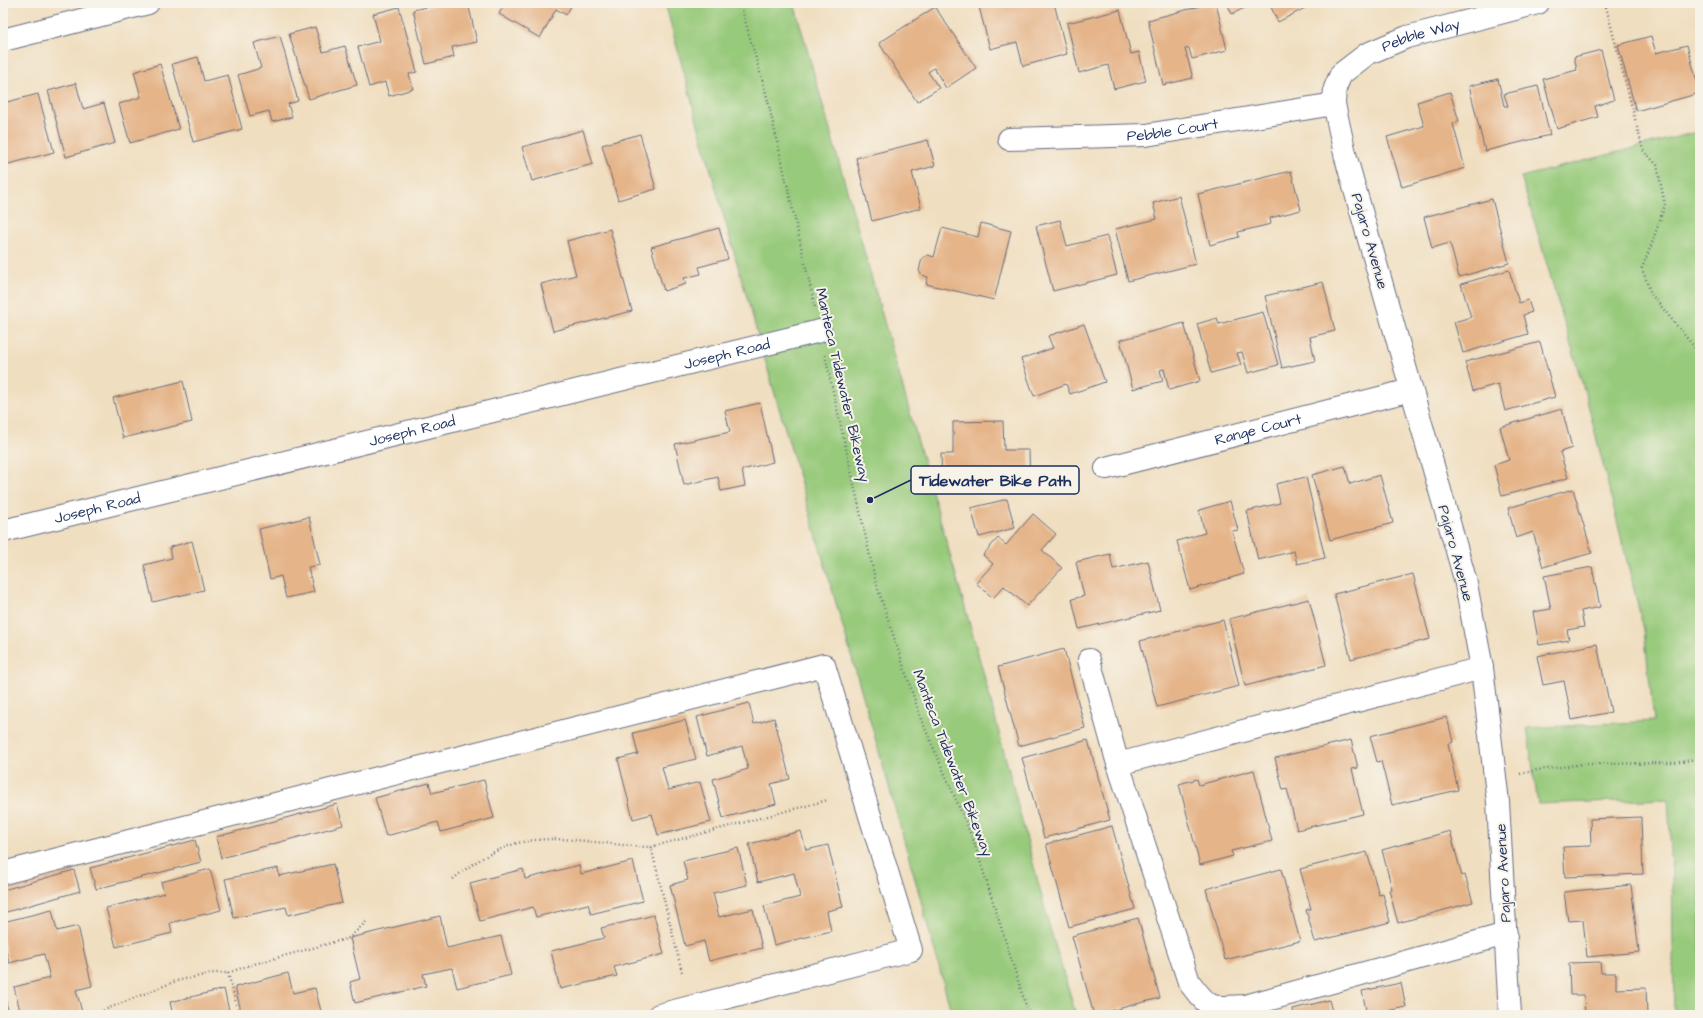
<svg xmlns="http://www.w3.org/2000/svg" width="1703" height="1018" viewBox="0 0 1703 1018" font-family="'Architects Daughter',sans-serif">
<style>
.green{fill:#98ca7b;stroke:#5a7c6c}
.building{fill:#e5b488}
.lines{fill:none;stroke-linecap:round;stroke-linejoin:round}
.minor-casing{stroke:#666c80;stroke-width:24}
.path{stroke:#666c80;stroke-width:2.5;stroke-dasharray:1 3;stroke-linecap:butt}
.minor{stroke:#fff;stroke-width:22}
.labels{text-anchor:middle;stroke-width:4;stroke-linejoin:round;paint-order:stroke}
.street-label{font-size:15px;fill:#1b2f5e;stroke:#f7f3e8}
.leader{fill:none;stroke:#1b2f5e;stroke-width:1.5}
.callout-dot{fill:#1b2f5e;stroke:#f7f3e8;stroke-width:1.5}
.callout{fill:#f7f3e8;stroke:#1b2f5e;stroke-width:1.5}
.callout-label{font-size:16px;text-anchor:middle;font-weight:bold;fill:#1b2f5e}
</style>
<rect width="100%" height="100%" fill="#f7f3e8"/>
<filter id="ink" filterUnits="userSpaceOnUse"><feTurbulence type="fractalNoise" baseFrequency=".025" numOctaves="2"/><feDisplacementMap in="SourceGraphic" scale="8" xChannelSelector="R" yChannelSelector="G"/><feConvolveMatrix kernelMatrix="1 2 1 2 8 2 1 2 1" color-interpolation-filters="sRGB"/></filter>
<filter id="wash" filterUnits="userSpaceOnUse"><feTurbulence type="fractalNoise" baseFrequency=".012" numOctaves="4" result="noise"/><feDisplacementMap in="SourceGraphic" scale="16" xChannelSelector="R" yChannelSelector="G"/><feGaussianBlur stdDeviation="0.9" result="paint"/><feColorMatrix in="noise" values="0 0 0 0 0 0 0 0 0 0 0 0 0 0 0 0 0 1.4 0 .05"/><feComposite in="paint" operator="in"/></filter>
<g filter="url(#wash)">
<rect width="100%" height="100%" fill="#f0dec0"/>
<path class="green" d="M665,3H794L981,664L1050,928L1076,1015H952C862,676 755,342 665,3Z
M1700,131V1015H1674L1672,871L1668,799L1538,804L1527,728L1654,721L1644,630L1586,396L1521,177Z"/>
<g id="blocks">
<path class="building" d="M445,3H468L477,42L452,47L454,57L426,64L413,10Z
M505,3H573L566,15L556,9L540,38L499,14Z
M978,3H1054L1067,54L1023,66L1017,42L990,49Z
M1212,3H1216L1227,50L1192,59L1189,48L1185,49L1193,78L1163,85L1148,20Z
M1227,3H1255L1232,14Z
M1269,3H1305L1307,7L1278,22Z
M399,7L417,72L409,74L413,89L389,96L385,82L369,87L358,47L380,41L373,14Z
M935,7L976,68L946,88L934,68L928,72L939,88L917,102L879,43Z
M1120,10L1131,54L1139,52L1146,81L1114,89L1108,65L1079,73L1067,23Z
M315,27L323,52L345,46L357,85L309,99L289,34Z
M280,36L298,101L288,104L292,117L272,122L269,111L250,116L238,75L261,68L254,43Z
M1651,36L1656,53L1687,45L1700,93L1636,111L1618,45Z
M1601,50L1614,100L1595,106L1598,117L1557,129L1543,79L1577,70L1574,57Z
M198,57L204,81L228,75L242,129L193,142L172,64Z
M160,64L179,129L130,143L119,104L141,97L134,72Z
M1498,79L1504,106H1508L1504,94L1538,86L1550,135L1485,151L1469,86Z
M76,83L83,109L104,103L115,143L66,157L48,91Z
M1450,92L1459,121L1453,124L1465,168L1402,187L1387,137L1424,126L1417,102Z
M38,94L54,152L5,165L3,158V103Z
M583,130L593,164L532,181L522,147Z
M640,134L656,189L618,200L602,145Z
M928,140L935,166L912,172L921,208L872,221L856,158Z
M1291,171L1301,210L1270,218L1271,224L1238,232L1239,237L1210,245L1198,194Z
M1179,196L1196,264L1128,281L1115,229L1157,219L1153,203Z
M1492,199L1509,263L1459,277L1450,243L1432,248L1424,217Z
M1060,220L1067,246L1107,236L1117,275L1053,291L1036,226Z
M981,223L1011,231L994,300L926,284L928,277L922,275L919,271L922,258L928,255L934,257L942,228L978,237Z
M719,228L728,259L699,267L701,274L684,278L686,284L664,291L651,247Z
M610,229L632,311L553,331L541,284L576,275L567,241Z
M1509,270L1519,303L1528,300L1532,312L1523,315L1528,334L1463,353L1454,322L1471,317L1461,284Z
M1323,282L1335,331L1310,337L1315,361L1282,368L1265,296Z
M1263,312L1278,365L1248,373L1242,352L1237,353L1241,365L1211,373L1197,324L1217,318L1219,324Z
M1184,323L1200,381L1169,390L1164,369L1160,370L1163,381L1133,389L1120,340Z
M1084,324L1105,382L1070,394L1066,384L1034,396L1021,359L1053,348L1048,336Z
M1540,342L1555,397L1505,411L1498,384L1473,391L1465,362Z
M183,381L192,422L123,438L113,398Z
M760,403L773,462L742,470L745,486L721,491L718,477L684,485L675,444L730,432L725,411Z
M1562,409L1572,448L1560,452L1568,478L1502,496L1494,465L1509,460L1500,427Z
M1003,421L1004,450H1029L1030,486L942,487L941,454H953V422Z
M1345,466L1350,484L1380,475L1393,523L1330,540L1312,475Z
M1306,477L1325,558L1297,564L1294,551L1258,560L1247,511L1280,503L1276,484Z
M1573,489L1592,553L1543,567L1533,532L1516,538L1508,508Z
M1007,499L1015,528L979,537L971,508Z
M1230,501L1238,530L1232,531L1244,574L1190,590L1177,541L1205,533L1199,510Z
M1033,514L1056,534L1042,550L1062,568L1027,606L1004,586L993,598L976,583L993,564L983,555L998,538L1006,545Z
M309,517L320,565L308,567L314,592L286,598L281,576L270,579L259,529Z
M192,541L204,590L153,602L144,565L172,558L170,547Z
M1110,554L1113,569L1148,561L1160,610L1079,629L1072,599L1084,596L1076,562Z
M1592,567L1600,607L1581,611L1584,627L1567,630L1569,640L1539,645L1533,612L1551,609L1544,576Z
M1413,574L1430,639L1351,659L1334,594Z
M1309,599L1326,665L1245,686L1229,619Z
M1223,620L1239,686L1157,707L1140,641Z
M1597,644L1611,712L1572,720L1564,681L1543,685L1537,656Z
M1064,649L1085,728L1019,746L998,667Z
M749,703L754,724L774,718L790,779L771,784L776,804L723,818L713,779L748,769L742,746L707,756L697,717Z
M1447,717L1453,742L1448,744L1458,790L1392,805L1381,761L1377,762L1370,736Z
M685,720L696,759L662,767L668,790L700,782L711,822L658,835L652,814L633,819L618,759L638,754L633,733Z
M1088,740L1110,820L1044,838L1022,758Z
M1351,740L1358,768L1352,769L1363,814L1297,830L1287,789L1283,790L1275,758Z
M1254,770L1272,841L1231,851L1233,856L1200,865L1179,784L1197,779L1199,785Z
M484,780L494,818L441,832L438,822L386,836L375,798L429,783L432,793Z
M337,804L343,825L221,858L216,837Z
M1641,817L1643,874L1565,877L1563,847L1591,846L1590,819Z
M1112,826L1135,909L1069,927L1046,844Z
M801,831L806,850L828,845L843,907L827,911L831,931L774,945L764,906L800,897L794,873L758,882L749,844Z
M1450,831L1462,876L1465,875L1473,902L1398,923L1389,890L1392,889L1382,850Z
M195,840L201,862L96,889L90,868Z
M738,848L747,885L713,893L719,917L753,909L762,948L709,961L704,941L685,946L670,885L688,880L683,861Z
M1367,852L1379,895L1383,894L1390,922L1315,942L1306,910L1311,909L1300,869Z
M633,861L643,901L591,914L588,904L536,917L533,907L480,921L470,883L523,869L525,879L579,865L581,874Z
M333,864L342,903L288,915L286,907L234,918L225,879L278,868L279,876Z
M210,869L221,910L170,923L172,933L116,947L106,908L164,893L161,882Z
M1281,869L1300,941L1225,960L1206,889Z
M74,870L80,891L3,913V890Z
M1631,885L1639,952L1587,957L1583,920L1568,921L1564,892Z
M52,910L57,931L78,926L92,986L76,990L82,1012L69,1015H21L14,987L50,978L44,954L9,963L3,939V922Z
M654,915L664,954L614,967L617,976L560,989L551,951L604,938L601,928Z
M440,916L447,948L501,936L511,975L457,988L452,968L423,974L426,986L355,1003L350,982L360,979L350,938Z
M1138,918L1160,998L1094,1015L1072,936Z
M1600,962L1601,973H1616V989L1646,988L1647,1015H1585L1584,995H1570L1569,963Z
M288,973L293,993L315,988L322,1015H242L235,987Z
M1401,983L1406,1007L1367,1015L1362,991Z
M224,989L230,1015H173L170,1002Z
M4,992L9,1015H3Z
M1329,1000L1333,1015H1294L1293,1009Z"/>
</g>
</g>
<g filter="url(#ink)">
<use href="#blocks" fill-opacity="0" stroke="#666c80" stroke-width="1"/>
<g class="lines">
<defs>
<g id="minor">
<path d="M3,40L148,3"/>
<path id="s1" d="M1009,139L1146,135L1334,104"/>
<path id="s2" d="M1106,468L1411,390"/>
<path id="s3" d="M3,531L820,331"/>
<path d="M1089,660L1118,764L1189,982C1211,1011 1210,1008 1245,1006L1506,934"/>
<path d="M1118,764L1482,668"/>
<path d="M3,873L824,665L911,950L659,1015"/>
<path id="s4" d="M1510,1015L1498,802L1482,668L1465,579L1346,158L1334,104L1335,88L1341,74L1367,54L1407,37L1538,3"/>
</g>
</defs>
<use href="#minor" class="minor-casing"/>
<path class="path" d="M740,3L767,97L815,307
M1605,3L1643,150L1657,165L1665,205L1652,243L1642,268L1651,294L1700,354
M825,355L876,583L921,719L973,839L1029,1015
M1520,774L1537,770L1584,764L1675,763L1700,758
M651,847L828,800
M453,879C476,860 504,843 535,840C571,836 613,846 651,847L682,972
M228,973L239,1015
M92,1015L176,981L214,973H228L247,966L349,938L366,922"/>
<use href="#minor" class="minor"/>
</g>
</g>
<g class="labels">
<g class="street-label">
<text dy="5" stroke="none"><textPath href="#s4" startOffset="1053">Pebble Way</textPath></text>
<text dy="5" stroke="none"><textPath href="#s1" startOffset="164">Pebble Court</textPath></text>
<text transform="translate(1370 241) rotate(74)" y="5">Pajaro Avenue</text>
<text dy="5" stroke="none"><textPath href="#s3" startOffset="745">Joseph Road</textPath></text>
<text transform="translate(843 385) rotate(77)" y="5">Manteca Tidewater Bikeway</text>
<text dy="5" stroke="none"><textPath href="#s2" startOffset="157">Range Court</textPath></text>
<text dy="5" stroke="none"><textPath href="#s3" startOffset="421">Joseph Road</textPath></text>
<text dy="5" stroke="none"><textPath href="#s3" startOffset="97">Joseph Road</textPath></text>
<text transform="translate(1456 553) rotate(75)" y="5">Pajaro Avenue</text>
<text transform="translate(953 763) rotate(69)" y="5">Manteca Tidewater Bikeway</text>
<text transform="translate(1503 873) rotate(-93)" y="5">Pajaro Avenue</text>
</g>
</g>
<path class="leader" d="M870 500L911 480"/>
<circle class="callout-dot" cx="870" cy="500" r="4"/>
<rect class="callout" x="911" y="466" width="168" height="28" rx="4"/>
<g class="callout-label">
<text x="995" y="486">Tidewater Bike Path</text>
</g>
<rect width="1703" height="1018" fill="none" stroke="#f7f3e8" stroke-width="16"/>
</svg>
